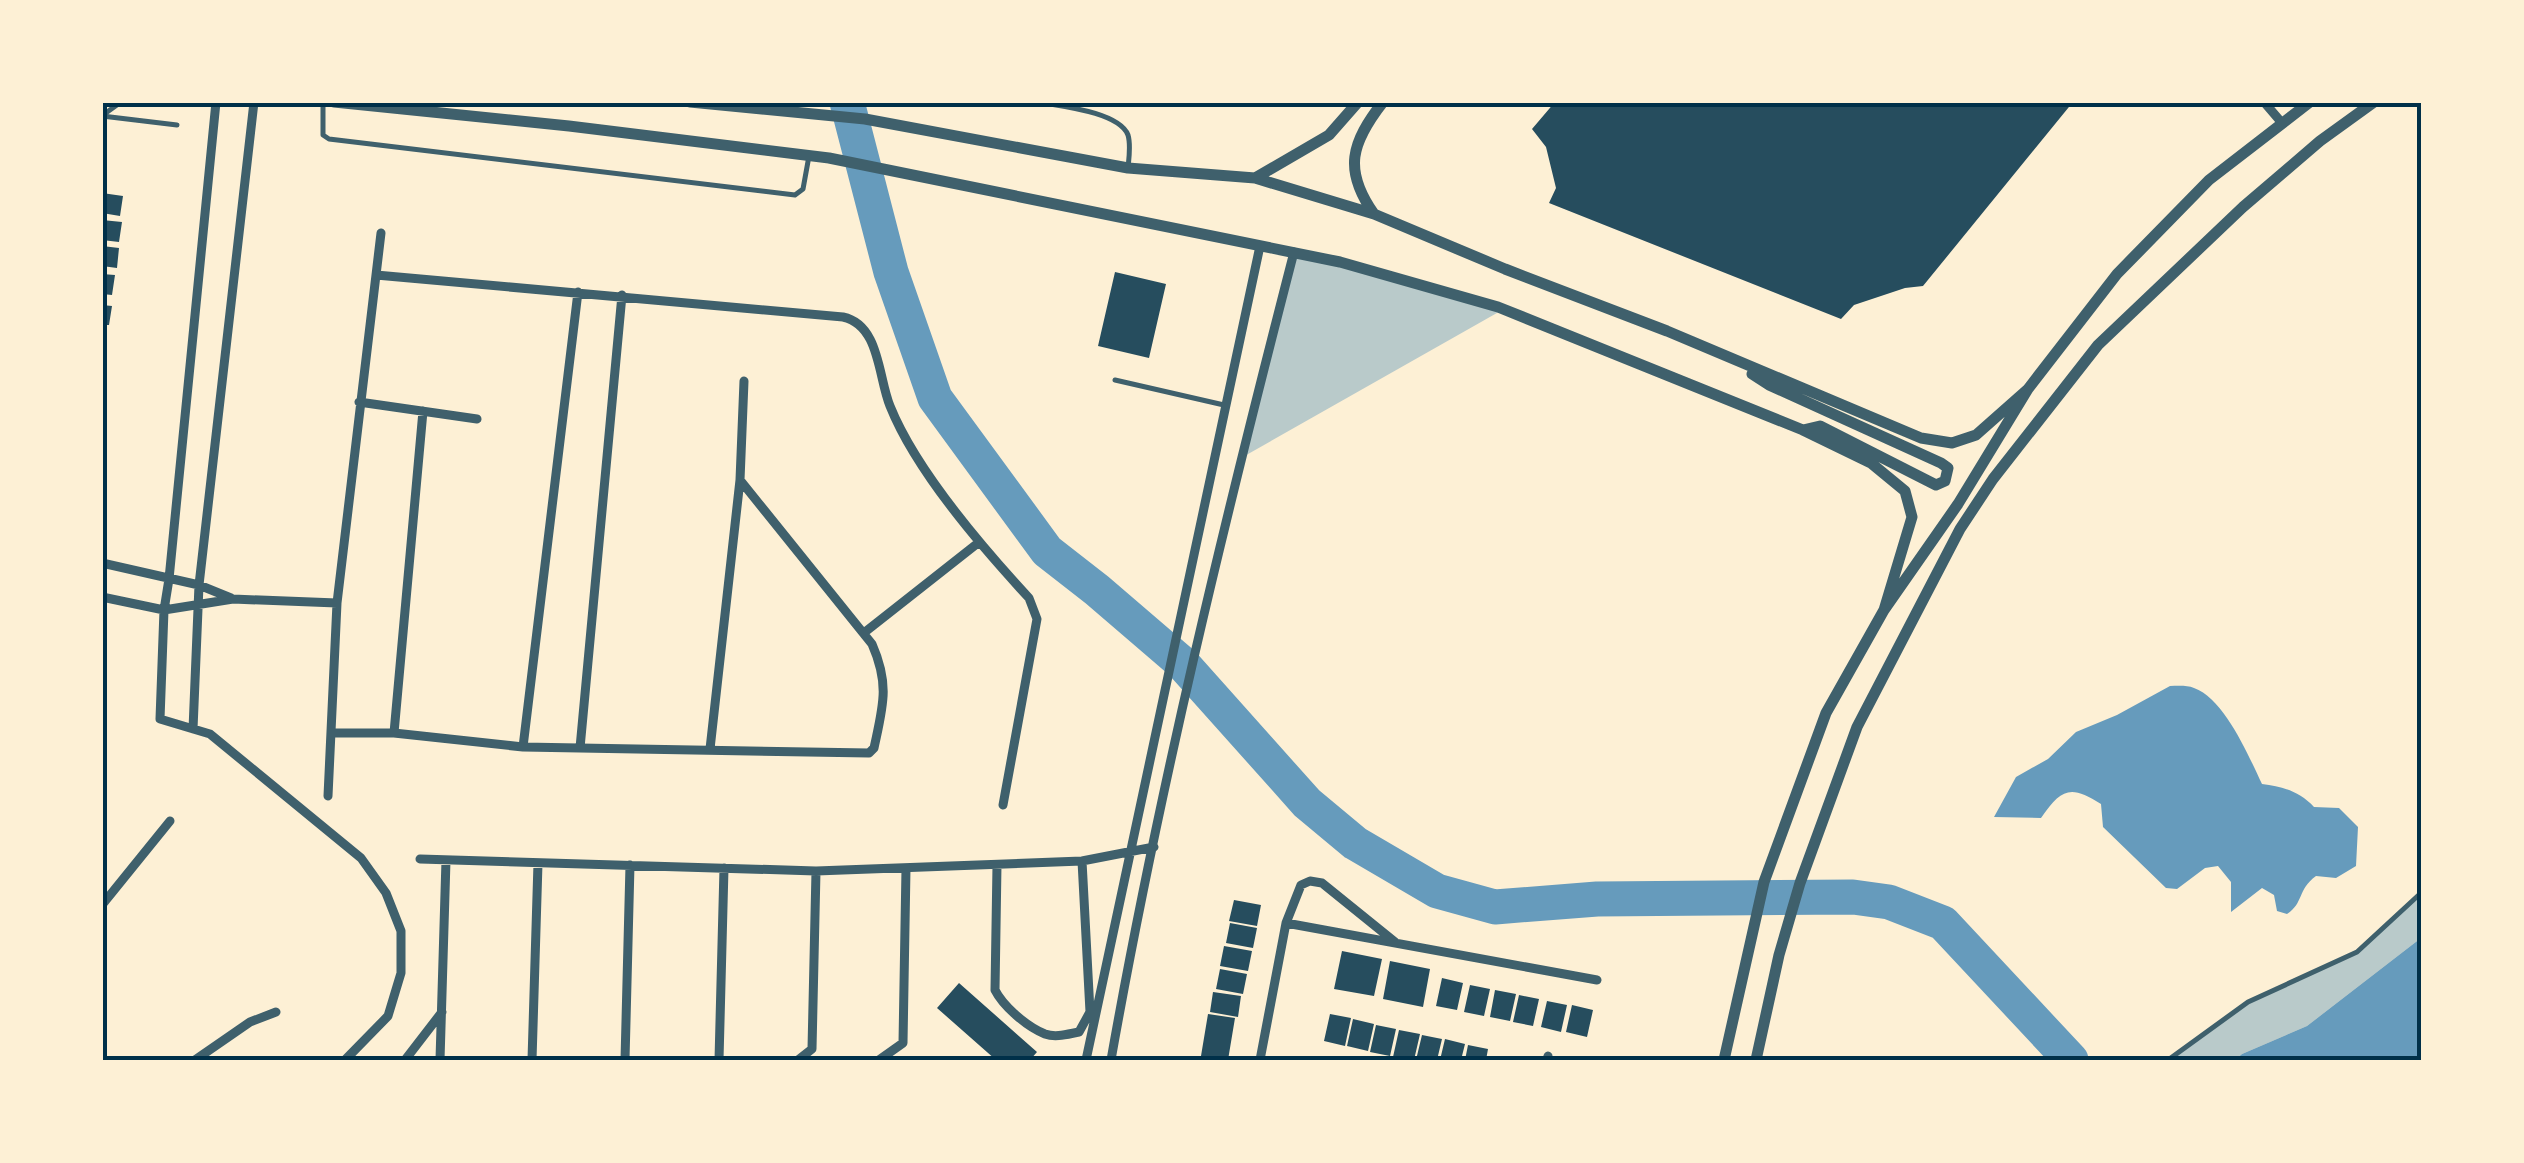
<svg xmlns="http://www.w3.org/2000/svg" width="2524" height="1163" viewBox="0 0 2524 1163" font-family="'Open Sans',sans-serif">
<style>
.green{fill:#b9caca}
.water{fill:#669bbc}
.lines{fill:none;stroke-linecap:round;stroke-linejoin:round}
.river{stroke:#669bbc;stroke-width:35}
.building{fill:#264d5e}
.service{stroke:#3f606c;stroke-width:5}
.minor{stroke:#3f606c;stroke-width:9}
.tertiary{stroke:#3f606c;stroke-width:11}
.neatline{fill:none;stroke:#003049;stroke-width:4}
</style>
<rect width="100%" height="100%" fill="#fdf0d5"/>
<path class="green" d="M1294,252L1504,309L1241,458Z
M2421,892V938L2307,1026L2242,1054L2235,1060H2168L2233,1011L2357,952Z"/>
<path class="water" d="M2170,686C2177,686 2187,685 2194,688C2225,699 2249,757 2262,784C2283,787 2299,791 2314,807L2339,808L2358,827L2356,866L2336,878L2316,876C2297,890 2304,903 2287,914L2277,911L2274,895L2262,888L2231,912V882L2218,866L2205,868L2177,889L2166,888L2103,827L2101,804C2070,784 2061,789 2041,818L1994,817L2016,777L2048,759L2076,732L2117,715Z
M2421,938V1060H2235L2242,1054L2307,1026Z"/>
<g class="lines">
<path class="river" d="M847,102L891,272L935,398L1047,551L1097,590L1182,663L1307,803L1355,843L1437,891L1495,907L1597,899L1853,897L1889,902L1943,923L2071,1060"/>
</g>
<path class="building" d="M1555,102H2073L1923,286L1905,288L1854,305L1841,319L1549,203L1556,188L1546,147L1532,129Z
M102,193L123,196L120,216L102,213Z
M102,220L122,222L119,242L102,240Z
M102,246L119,248L117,268L102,266Z
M1115,272L1166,284L1149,358L1098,346Z
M102,274L115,275L112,295L102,294Z
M102,305L112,306L109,325H102Z
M1234,900L1261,905L1257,926L1229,921Z
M1230,923L1257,928L1253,948L1226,943Z
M1224,946L1252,951L1248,971L1220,966Z
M1342,951L1382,959L1374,996L1334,989Z
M1390,961L1430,969L1423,1007L1383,999Z
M1220,969L1247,974L1243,994L1216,989Z
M1442,978L1463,983L1457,1010L1436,1006Z
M959,983L1037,1052L1030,1060H996L937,1008Z
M1470,985L1490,989L1484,1016L1464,1012Z
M1495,990L1516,994L1510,1021L1490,1017Z
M1213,992L1241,996L1238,1017L1210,1012Z
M1519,995L1539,999L1533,1026L1513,1022Z
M1547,1001L1567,1005L1561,1032L1541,1027Z
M1572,1005L1593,1010L1587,1037L1566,1032Z
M1208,1014L1235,1018L1228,1060L1201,1056Z
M1330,1014L1351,1018L1345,1046L1324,1041Z
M1353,1019L1374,1024L1368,1051L1347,1046Z
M1376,1025L1396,1029L1390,1056L1370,1052Z
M1399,1030L1420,1034L1414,1060L1393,1057Z
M1422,1035L1442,1039L1437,1060H1416Z
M1445,1039L1465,1044L1461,1060H1440Z
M1468,1045L1488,1049L1486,1060H1465Z"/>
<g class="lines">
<path class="service" d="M323,102V135L329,139L795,195L803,189L809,156
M1038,102C1060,106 1119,112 1128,135C1131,145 1129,157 1128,168
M103,115L121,102
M102,116L177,125
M1115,380L1224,405
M2168,1060L2248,1002L2357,952L2422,892"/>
<path class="minor" d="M216,102L169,579L164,610L160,719L210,734L361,858L386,893L401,931V973L388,1016L345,1060
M2264,102L2282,123
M376,275L843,317C880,325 878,377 890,406C916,471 981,546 1029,598L1037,619L1003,805
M359,402L477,419
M102,563L199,585L231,598
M102,597L164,610L233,599L337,603
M865,632L978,543
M193,729L199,585L254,102
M331,733H394L523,747L869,753L874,748C883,706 890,685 872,644L740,480
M394,733L423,411
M523,747L578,292
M580,748L622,295
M710,749L740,480L744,381
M328,796L337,603L381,233
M420,859L816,871L1082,861L1154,847
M997,865L995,990C1003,1006 1027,1027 1045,1034C1056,1038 1068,1034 1079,1032L1090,1012L1082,861
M102,905L170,821
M1286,923L1597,980
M195,1060L250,1022L276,1012
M405,1060L442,1012
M440,1060L446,860
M532,1060L538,863
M625,1060L630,865
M719,1060L724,868
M798,1060L812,1049L816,871
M879,1060L903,1043L906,868
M1086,1060L1260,246
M1111,1060C1159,789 1225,519 1294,252
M1260,1060L1286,923L1301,885L1310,881L1322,883L1395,942
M1547,1060L1548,1056"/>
<path class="tertiary" d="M334,102L569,126L829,158L1340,262L1498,307L1803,430L1871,463L1905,491L1912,517L1884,610
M690,102L865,119L1128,168L1255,178L1374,214L1505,269L1667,331L1921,438L1952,443L1976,435L2028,389
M1255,178L1329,135L1358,102
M1374,214C1343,170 1351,143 1383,102
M1752,374L1769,385L1941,463L1948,468L1945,481L1936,485L1820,426L1803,430
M1724,1060L1764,882L1826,713L1884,610L1958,504L2028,389L2117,274L2209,180L2310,102
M1756,1060L1779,955L1800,883L1857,727L1960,529L1993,479L2098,345L2243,207L2320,141L2374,102"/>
</g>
<rect width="2524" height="1163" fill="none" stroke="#fdf0d5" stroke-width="210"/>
<rect x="105" y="105" width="2314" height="953" class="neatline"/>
</svg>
